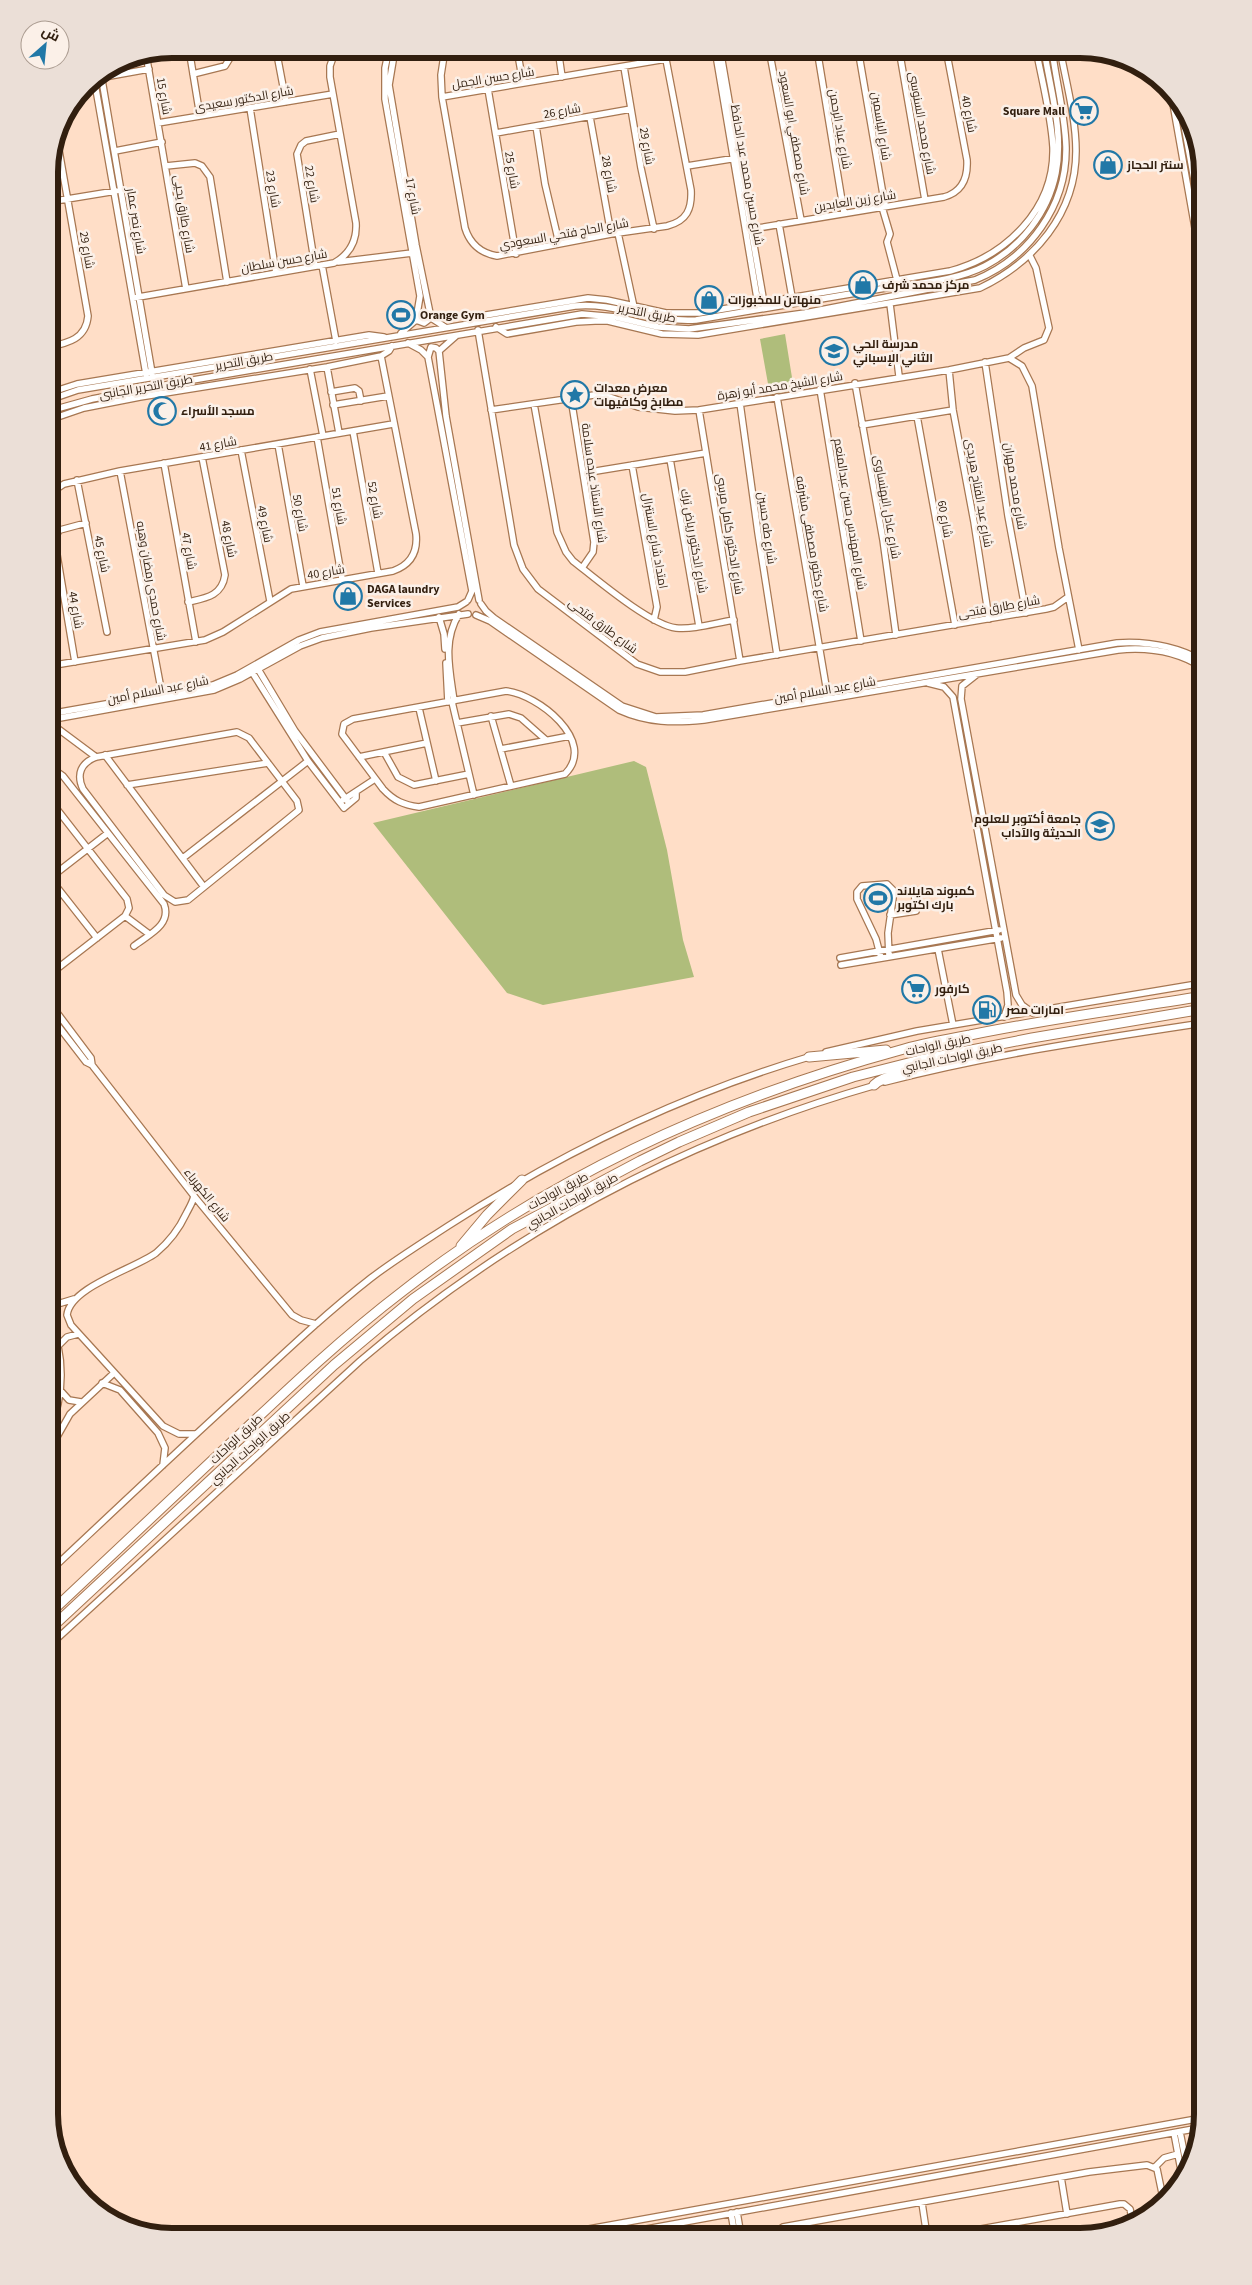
<svg xmlns="http://www.w3.org/2000/svg" width="1252" height="2285" viewBox="0 0 1252 2285" font-family="'Source Sans 3',Cairo,sans-serif">
<style>
.green{fill:#afbd7b}
.lines{fill:none;stroke-linecap:round;stroke-linejoin:round}
.minor-casing{stroke:#a77752;stroke-width:8}
.highway-casing{stroke:#a77752;stroke-width:11}
.minor{stroke:#fff;stroke-width:5.5}
.highway{stroke:#fff;stroke-width:9}
.labels{text-anchor:middle;stroke-width:5;stroke-linejoin:round;paint-order:stroke}
.street-label{font-size:12px;fill:#321f0f;stroke:#fbf0e8}
.poi-label{font-size:12px;font-weight:bold;fill:#321f0f;stroke:#fbf0e8;text-anchor:start}
.rim{fill:none;stroke:#321f0f;stroke-width:6}
</style>
<rect width="100%" height="100%" fill="#ffdec7"/>
<path class="green" d="M411,303C411,313 406,320 397,323L394,306Z
M785,334L794,390L770,395L760,339Z
M634,761L646,767L667,850L683,940L694,977L543,1005L507,993L373,823Z"/>
<g class="lines">
<defs>
<path id="minor" d="M189,49L200,116
M276,49L286,102
M389,49L385,68V99L420,296L416,320L401,333
M395,49L389,85L416,245L431,318L445,327
M445,49L441,75L442,97L465,228C470,244 480,253 497,256L611,234L667,226C687,221 692,209 691,190L664,49
M517,49L523,83
M558,49L562,77
M715,49L758,304
M720,49L764,303
M769,49L801,220
M817,49L844,213
M858,49L885,206
M899,49L925,200
M769,51L785,49
M146,54L186,289
M278,57L300,53L306,49
M624,67L641,168L654,229
M101,74L152,373
M193,74L225,66L230,58L231,49
M94,78L146,374
M99,78L149,69
M488,89L516,254
M442,97L666,59
M1172,98L1198,245L1203,259
M250,108L276,273
M1181,109L1203,228
M590,117L611,234
M158,123L333,94
M536,126L545,184L559,243
M496,133L631,109
M115,151L162,142
M50,158L60,156
M166,166L195,163L202,166L210,177L227,282
M687,166L737,158
M49,202L116,191
M882,207L890,234L887,242L897,280
M779,224L792,297L795,298
M746,230L944,197C962,192 968,178 967,160L946,49
M618,233L634,307
M338,262L412,253
M322,265L336,341
M315,266L297,154L301,145L306,141L340,134
M133,298L334,263C350,254 357,241 356,223L330,77V66L336,49
M890,304L899,376
M416,320L424,323L428,320L429,313
M471,323L480,316L588,298L607,300L666,313H699L950,271C1006,256 1055,209 1053,147C1051,114 1042,81 1036,49
M496,327L507,334L576,322L595,321H608L662,334L698,335L980,288C1034,262 1076,214 1076,151C1076,118 1066,82 1060,49
M478,330L514,545L523,569L538,589L637,664L660,672H685L740,661L1046,609L1054,607L1068,597
M456,336L439,351L446,416L479,600
M408,343L421,350L428,357L472,591L468,600
M49,347C68,343 86,339 88,316L56,133
M428,357L431,347L436,348L439,351
M1009,358L1024,348L1044,340L1049,328L1036,268L1030,256
M985,362L1008,516L1026,613
M327,367L339,433
M310,369L323,436
M949,370L953,410L974,522L989,619
M855,383L883,540L896,635
M820,389L861,641
M331,392L355,388L359,391L361,401
M49,393L77,384L369,335L384,337
M777,397L828,698
M571,398L594,542L593,552L582,568
M49,400L78,390L575,306C616,302 654,323 696,320C759,309 823,299 886,288C918,283 956,281 985,266C1021,247 1048,213 1056,173C1064,132 1050,89 1044,49
M740,403L758,533L777,655
M534,404L557,532L566,552L573,561C595,578 650,625 676,628C694,630 715,623 734,620
M333,405L388,396
M491,410L601,394L638,407L675,411L699,410L949,370L1009,358L1022,366L1032,386L1059,548L1079,650
M699,410L740,661
M49,411L92,399L187,381L582,314L616,317L658,327L689,329L805,313L975,280C1029,258 1067,206 1066,147C1065,114 1056,82 1052,49
M917,416L955,625
M49,420L84,408L140,397L327,367L381,356L389,351L392,346
M862,425L953,410
M353,431L378,573
M317,437L342,579
M278,444L303,586
M241,450L270,601
M670,459L699,626
M164,463L196,642
M632,465L657,607L654,620
M120,471L162,694
M584,473L706,453
M77,480L107,632
M49,494L64,484L120,471L393,424
M188,602C206,598 222,596 225,575L202,457
M481,604L486,611L494,618L622,706L656,717L703,715L1117,643C1148,641 1176,646 1203,661
M476,615L490,621L619,710C648,723 674,723 704,720L1118,650C1148,647 1177,651 1203,668
M439,617L444,634L445,649
M75,662L54,537L60,530L86,523
M446,663L448,702
M49,666L205,640L223,632L291,589L393,571C410,565 418,553 416,534L381,356
M258,669L295,731L349,803
M252,672L308,761L344,808L356,798V793
M976,675L962,686L961,699L1016,995L1022,1005L1033,1013
M928,683L944,687L953,697L1007,992L1008,1005L1004,1017
M506,691C537,694 598,741 565,774L419,807C404,805 394,801 383,789L342,734L344,724L353,719Z
M454,701C450,671 442,641 459,614
M452,702L474,795
M419,708L436,781
M49,714L213,685L237,675L299,640L320,632L458,607L466,602
M491,716L511,786
M49,720L214,690L240,679L300,646L322,638L371,628L468,614
M49,722L96,757
M457,723L509,714L521,718L546,740
M237,732L249,738L297,801L299,810L188,900L175,902L164,895L83,789C76,774 81,763 96,757Z
M501,749L570,736
M384,752L398,777L414,785L469,774
M105,755L204,887
M359,757L427,743
M49,766L63,776L164,904C172,925 148,935 134,946
M127,785L268,763
M343,800L375,779
M49,824L61,815
M183,858L308,761
M49,877L97,938
M50,878L108,833
M890,915L916,911L914,889
M125,916L149,934
M938,949L953,1025
M49,958L57,968
M840,958L999,930
M881,958L876,939L857,899V892L862,886L887,884L894,891L888,933L889,957
M841,965L1001,938
M49,975L125,916L129,908L127,899L49,799
M49,1002L91,1058L92,1065
M49,1014L86,1062L92,1065L194,1196L292,1315L301,1320L316,1324
M826,1052L917,1031L1203,983
M885,1082C989,1055 1097,1039 1203,1023
M194,1196C193,1202 189,1208 186,1214C179,1229 169,1242 156,1253C134,1269 70,1287 67,1315L71,1325L163,1426L179,1434H195
M49,1298L61,1303L74,1299
M58,1346L67,1337L78,1334
M102,1383L120,1390L158,1433L165,1448L163,1465
M60,1390L69,1400L81,1402
M49,1431C65,1396 65,1354 49,1319
M49,1451L70,1414L114,1373
M49,1572C113,1512 176,1452 241,1393C283,1354 325,1314 371,1278C396,1259 422,1243 448,1226C561,1153 683,1094 812,1056
M49,1646L360,1361C513,1230 683,1140 876,1085
M1180,2132L1187,2167
M1174,2133L1183,2181
M1155,2167L1164,2158L1178,2154
M1061,2177L1067,2214
M922,2203L927,2236
M737,2212L741,2236
M731,2213L735,2236
M550,2236L1202,2118
M608,2236L1199,2128
M778,2236L779,2230L783,2227L1089,2172L1147,2165L1157,2169L1163,2198
M942,2236L1120,2204H1124L1130,2209L1133,2223"/>
<path id="highway" d="M809,1057L886,1050
M874,1085C886,1073 910,1076 920,1062
M461,1246L487,1215L522,1180
M49,1614C111,1555 174,1497 236,1438C290,1387 344,1336 403,1291C551,1176 724,1098 904,1049C926,1043 948,1039 970,1035C1047,1019 1126,1009 1203,996
M49,1630L334,1365L413,1299L512,1229L640,1161L679,1142L749,1112L853,1077L920,1060L1032,1038L1203,1009"/>
</defs>
<use href="#minor" class="minor-casing"/>
<use href="#highway" class="highway-casing"/>
<use href="#minor" class="minor"/>
<use href="#highway" class="highway"/>
</g>
<defs>
<symbol id="supermarket-ring" viewBox="-11 -11 22 22"><circle r="9.5" fill="#fbf0e8" stroke="#2178a7" stroke-width="1.5"/><path d="M-6-5.5h2.5l.6 2H6L4.5 2H-2.5L-4.4-4H-6ZM-1.5 3.2a1.3 1.3 0 1 0 .1 0ZM3 3.2a1.3 1.3 0 1 0 .1 0Z" fill="#2178a7"/></symbol>
<symbol id="shop-ring" viewBox="-11 -11 22 22"><circle r="9.5" fill="#fbf0e8" stroke="#2178a7" stroke-width="1.5"/><path d="M-5-2.5h2.3a2.7 3.5 0 0 1 5.4 0H5L5.5 6h-11ZM-1.5-2.5h3a1.5 2.3 0 0 0-3 0Z" fill="#2178a7"/></symbol>
<symbol id="stadium-ring" viewBox="-11 -11 22 22"><circle r="9.5" fill="#fbf0e8" stroke="#2178a7" stroke-width="1.5"/><path d="M0-5a6.5 5 0 1 0 0 10a6.5 5 0 1 0 0-10ZM-3.5-1.8h7v3.6h-7Z" fill="#2178a7"/></symbol>
<symbol id="school-ring" viewBox="-11 -11 22 22"><circle r="9.5" fill="#fbf0e8" stroke="#2178a7" stroke-width="1.5"/><path d="M0-5L7-2L0 1L-7-2ZM-4 1L0 2.5L4 1V4Q0 6-4 4Z" fill="#2178a7"/></symbol>
<symbol id="sight-ring" viewBox="-11 -11 22 22"><circle r="9.5" fill="#fbf0e8" stroke="#2178a7" stroke-width="1.5"/><path d="M0-6L1.8-2.2L6-1.7L2.9 1.2L3.7 5.4L0 3.3L-3.7 5.4L-2.9 1.2L-6-1.7L-1.8-2.2Z" fill="#2178a7"/></symbol>
<symbol id="mosque-ring" viewBox="-11 -11 22 22"><circle r="9.5" fill="#fbf0e8" stroke="#2178a7" stroke-width="1.5"/><path d="M3.5-4.9A6 6 0 1 0 3.5 4.9A5 5 0 1 1 3.5-4.9Z" fill="#2178a7"/></symbol>
<symbol id="university-ring" viewBox="-11 -11 22 22"><circle r="9.5" fill="#fbf0e8" stroke="#2178a7" stroke-width="1.5"/><path d="M0-5L7-2L0 1L-7-2ZM-4 1L0 2.5L4 1V4Q0 6-4 4Z" fill="#2178a7"/></symbol>
<symbol id="fuel-ring" viewBox="-11 -11 22 22"><circle r="9.5" fill="#fbf0e8" stroke="#2178a7" stroke-width="1.5"/><path d="M-5.5-6h7V0h2V4h1.3V-2.5L3-4.5l.8-.8L6-3V5H2.5V1h-1V6h-7ZM-4.2-4.7v3.2H.2V-4.7Z" fill="#2178a7"/></symbol>
</defs>
<g fill-rule="evenodd">
<use href="#supermarket-ring" x="1068" y="95" width="32" height="32"/>
<use href="#shop-ring" x="1092" y="149" width="32" height="32"/>
<use href="#shop-ring" x="847" y="269" width="32" height="32"/>
<use href="#shop-ring" x="693" y="284" width="32" height="32"/>
<use href="#stadium-ring" x="385" y="299" width="32" height="32"/>
<use href="#school-ring" x="818" y="335" width="32" height="32"/>
<use href="#sight-ring" x="559" y="379" width="32" height="32"/>
<use href="#mosque-ring" x="146" y="395" width="32" height="32"/>
<use href="#shop-ring" x="332" y="580" width="32" height="32"/>
<use href="#university-ring" x="1084" y="810" width="32" height="32"/>
<use href="#stadium-ring" x="862" y="882" width="32" height="32"/>
<use href="#supermarket-ring" x="900" y="973" width="32" height="32"/>
<use href="#fuel-ring" x="971" y="994" width="32" height="32"/>
</g>
<g class="labels">
<g class="street-label">
<text transform="translate(493 78) rotate(-9)" y="4">شارع حسن الجمل</text>
<text transform="translate(164 96) rotate(80)" y="4">شارع 15</text>
<text transform="translate(244 99) rotate(-10)" y="4">شارع الدكتور سعيدى</text>
<text transform="translate(562 111) rotate(-10)" y="4">شارع 26</text>
<text transform="translate(969 114) rotate(79)" y="4">شارع 40</text>
<text transform="translate(922 123) rotate(80)" y="4">شارع محمد السنوسى</text>
<text transform="translate(881 126) rotate(81)" y="4">شارع الياسمين</text>
<text transform="translate(840 129) rotate(80)" y="4">شارع عباد الرحمن</text>
<text transform="translate(794 133) rotate(80)" y="4">شارع مصطفي ابو السعود</text>
<text transform="translate(647 146) rotate(80)" y="4">شارع 29</text>
<text transform="translate(512 170) rotate(81)" y="4">شارع 25</text>
<text transform="translate(609 174) rotate(80)" y="4">شارع 28</text>
<text transform="translate(747 175) rotate(80)" y="4">شارع حسين محمد عبد الحافظ</text>
<text transform="translate(312 184) rotate(81)" y="4">شارع 22</text>
<text transform="translate(273 189) rotate(81)" y="4">شارع 23</text>
<text transform="translate(413 196) rotate(80)" y="4">شارع 17</text>
<text transform="translate(855 201) rotate(-9)" y="4">شارع زين العابدين</text>
<text transform="translate(184 214) rotate(81)" y="4">شارع طارق يحيى</text>
<text transform="translate(136 221) rotate(81)" y="4">شارع نصر عمار</text>
<text transform="translate(564 234) rotate(-10)" y="4">شارع الحاج فتحي السعودي</text>
<text transform="translate(87 250) rotate(80)" y="4">شارع 29</text>
<text transform="translate(284 261) rotate(-10)" y="4">شارع حسن سلطان</text>
<text transform="translate(647 313) rotate(11)" y="4">طريق التحرير</text>
<text transform="translate(244 361) rotate(-10)" y="4">طريق التحرير</text>
<text transform="translate(780 386) rotate(-9)" y="4">شارع الشيخ محمد أبو زهرة</text>
<text transform="translate(146 387) rotate(-10)" y="4">طريق التحرير الجانبى</text>
<text transform="translate(218 444) rotate(-10)" y="4">شارع 41</text>
<text transform="translate(594 483) rotate(82)" y="4">شارع الأستاذ عبده سلامة</text>
<text transform="translate(1015 486) rotate(81)" y="4">شارع محمد مهران</text>
<text transform="translate(979 493) rotate(80)" y="4">شارع عبد الفتاح هريدى</text>
<text transform="translate(375 500) rotate(80)" y="4">شارع 52</text>
<text transform="translate(339 506) rotate(80)" y="4">شارع 51</text>
<text transform="translate(887 507) rotate(80)" y="4">شارع عادل البهنساوى</text>
<text transform="translate(300 513) rotate(80)" y="4">شارع 50</text>
<text transform="translate(850 514) rotate(81)" y="4">شارع المهندس حسن عبدالمنعم</text>
<text transform="translate(945 519) rotate(80)" y="4">شارع 60</text>
<text transform="translate(265 524) rotate(79)" y="4">شارع 49</text>
<text transform="translate(767 528) rotate(82)" y="4">شارع طه حسين</text>
<text transform="translate(730 534) rotate(81)" y="4">شارع الدكتور كامل مرسى</text>
<text transform="translate(229 539) rotate(79)" y="4">شارع 48</text>
<text transform="translate(655 541) rotate(80)" y="4">امتداد شارع السنترال</text>
<text transform="translate(694 541) rotate(80)" y="4">شارع الدكتور رياض ترك</text>
<text transform="translate(812 544) rotate(80)" y="4">شارع دكتور مصطفى مشرفه</text>
<text transform="translate(189 551) rotate(80)" y="4">شارع 47</text>
<text transform="translate(102 554) rotate(79)" y="4">شارع 45</text>
<text transform="translate(326 572) rotate(-9)" y="4">شارع 40</text>
<text transform="translate(151 581) rotate(80)" y="4">شارع حمدى رمضان وهبه</text>
<text transform="translate(999 607) rotate(-10)" y="4">شارع طارق فتحى</text>
<text transform="translate(76 610) rotate(80)" y="4">شارع 44</text>
<text transform="translate(603 626) rotate(37)" y="4">شارع طارق فتحى</text>
<text transform="translate(158 690) rotate(-11)" y="4">شارع عبد السلام أمين</text>
<text transform="translate(825 690) rotate(-10)" y="4">شارع عبد السلام أمين</text>
<text transform="translate(938 1045) rotate(-12)" y="4">طريق الواحات</text>
<text transform="translate(952 1058) rotate(-12)" y="4">طريق الواحات الجانبي</text>
<text transform="translate(558 1191) rotate(-28)" y="4">طريق الواحات</text>
<text transform="translate(207 1195) rotate(51)" y="4">شارع الكهرباء</text>
<text transform="translate(572 1201) rotate(-29)" y="4">طريق الواحات الجانبي</text>
<text transform="translate(236 1439) rotate(-43)" y="4">طريق الواحات</text>
<text transform="translate(250 1448) rotate(-42)" y="4">طريق الواحات الجانبي</text>
</g>
<g class="poi-label">
<text x="1065" y="115" text-anchor="end">Square Mall</text>
<text x="1127" y="169">سنتر الحجاز</text>
<text x="882" y="289">مركز محمد شرف</text>
<text x="728" y="304">منهاتن للمخبوزات</text>
<text x="420" y="319">Orange Gym</text>
<text x="853" y="348">مدرسة الحي<tspan x="853" dy="14">الثاني الإسباني</tspan></text>
<text x="594" y="392">معرض معدات<tspan x="594" dy="14">مطابخ وكافيهات</tspan></text>
<text x="181" y="415">مسجد الأسراء</text>
<text x="367" y="593">DAGA laundry<tspan x="367" dy="14">Services</tspan></text>
<text x="1081" y="823" text-anchor="end">جامعة أكتوبر للعلوم<tspan x="1081" dy="14">الحديثة والآداب</tspan></text>
<text x="897" y="895">كمبوند هايلاند<tspan x="897" dy="14">بارك اكتوبر</tspan></text>
<text x="935" y="993">كارفور</text>
<text x="1006" y="1014">امارات مصر</text>
</g>
</g>
<path d="M0 0H1252V2285H0ZM172 58H1080A114 114 0 0 1 1194 172V2114A114 114 0 0 1 1080 2228H172A114 114 0 0 1 58 2114V172A114 114 0 0 1 172 58Z" fill="#ebdfd7" fill-rule="evenodd"/>
<path class="rim" d="M172 58H1080A114 114 0 0 1 1194 172V2114A114 114 0 0 1 1080 2228H172A114 114 0 0 1 58 2114V172A114 114 0 0 1 172 58Z"/>
<g transform="translate(45 45) rotate(27)"><circle r="24" fill="#fbf0e8" stroke="#ab9c91"/>
<path d="M0-4L9 19L0 12L-9 19Z" fill="#2178a7"/>
<text y="-8" font-size="14" font-weight="bold" text-anchor="middle" fill="#321f0f">ش</text>
</g>
</svg>
